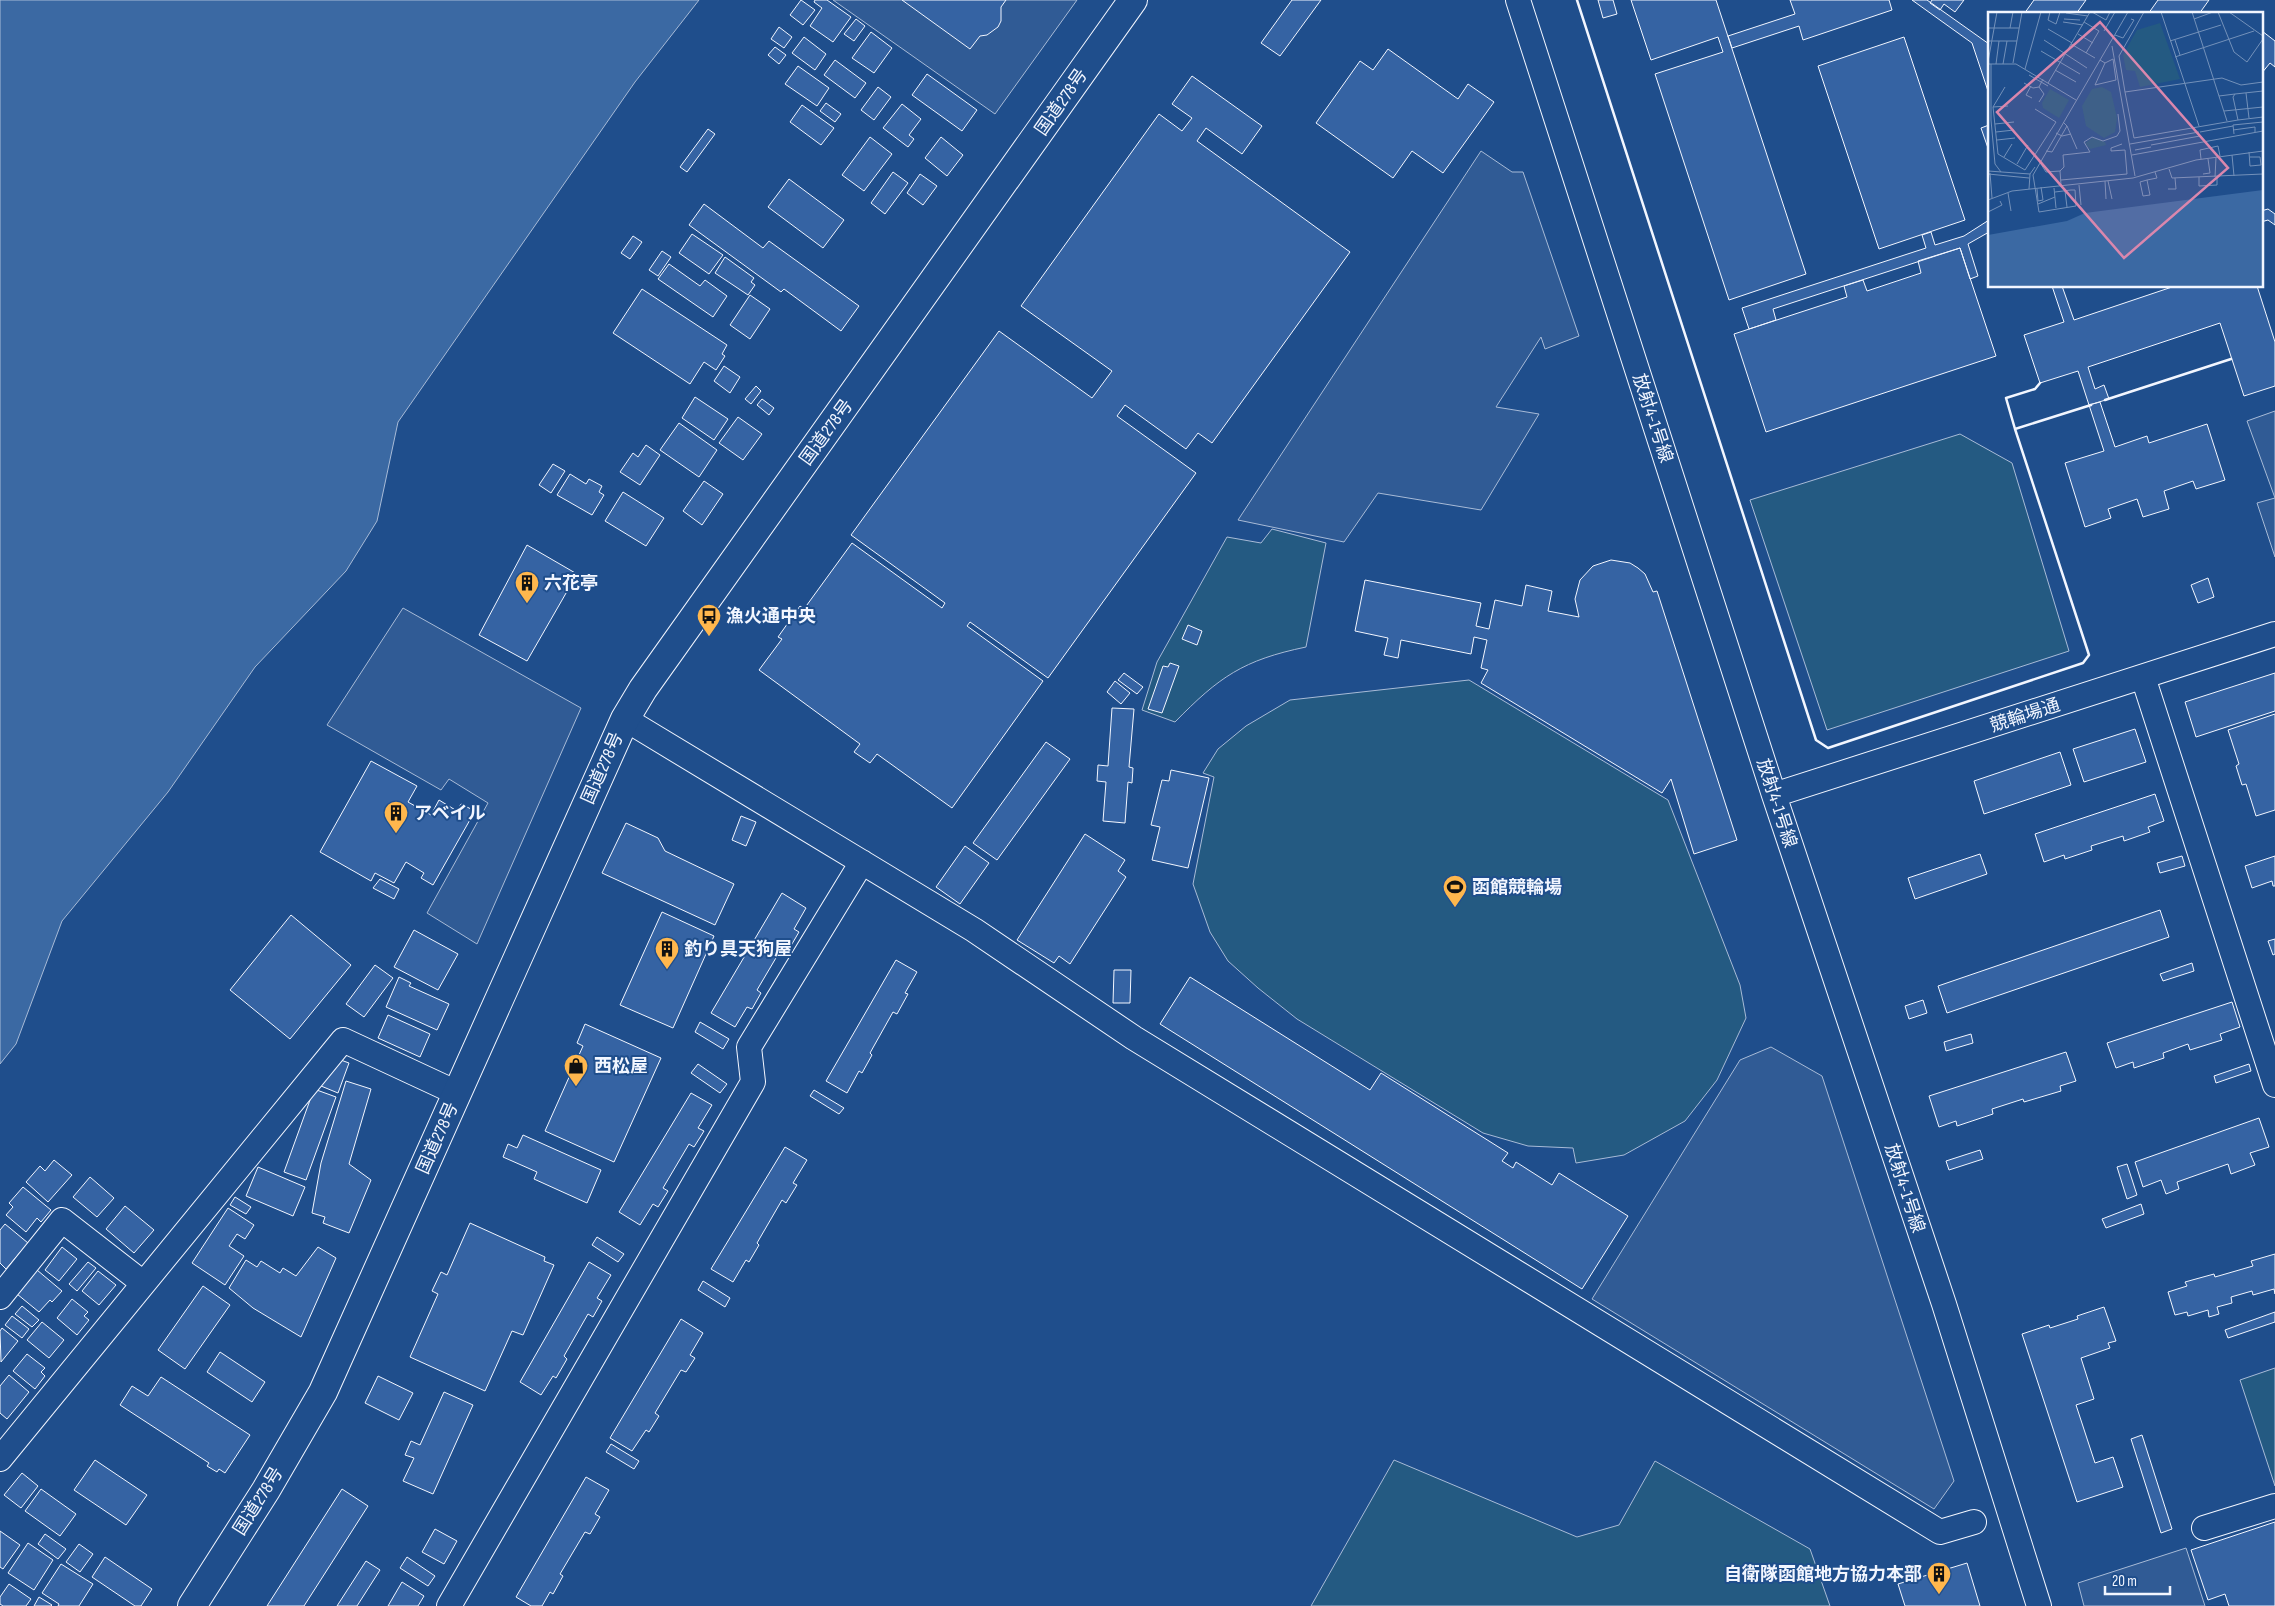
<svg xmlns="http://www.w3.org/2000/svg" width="2275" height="1606" viewBox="0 0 2275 1606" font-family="'Sofia Sans Condensed','Noto Sans JP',sans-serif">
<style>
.green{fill:#245a82;stroke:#a8bbd7}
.parking{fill:#305b95;stroke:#a8bbd7}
.water{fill:#3b69a3;stroke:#a8bbd7}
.building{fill:#3563a3;stroke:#f2f6ff}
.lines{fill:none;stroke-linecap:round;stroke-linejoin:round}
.minor-casing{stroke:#f2f6ff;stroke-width:26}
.highway-casing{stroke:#f2f6ff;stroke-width:30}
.minor{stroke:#1f4e8c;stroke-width:24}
.highway{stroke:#1f4e8c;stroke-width:28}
.wall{stroke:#f2f6ff;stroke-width:2.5}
.labels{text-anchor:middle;stroke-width:4;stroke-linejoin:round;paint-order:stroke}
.street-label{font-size:18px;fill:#f2f6ff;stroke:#1f4e8c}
.poi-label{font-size:18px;font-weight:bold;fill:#f2f6ff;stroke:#1f4e8c;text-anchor:start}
.inset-road{fill:none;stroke:#7391ba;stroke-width:1}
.view{fill:#da87ad;fill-opacity:0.15;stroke:#da87ad;stroke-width:2.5}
.inset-edge{fill:none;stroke:#f2f6ff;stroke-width:2.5}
</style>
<rect width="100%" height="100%" fill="#1f4e8c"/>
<path class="green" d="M1960,434L2012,463L2069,651L1827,730L1750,500Z
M1272,529L1326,543L1306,647C1243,660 1219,677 1175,722L1142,710L1157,662L1227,537L1261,543Z
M1469,680L1668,800L1740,985L1746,1018L1717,1080L1685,1121L1624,1155L1576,1163L1573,1148L1528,1146L1483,1133L1297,1019L1258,988L1228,961L1210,932L1193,884L1214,777L1203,773L1218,749L1246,726L1290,700Z
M2275,1368V1486L2240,1380Z
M1394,1460L1577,1537L1619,1525L1655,1461L1810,1549L1830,1606H1311Z"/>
<path class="parking" d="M833,0H1077L995,114Z
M1481,151L1512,172H1523L1579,336L1545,349L1541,337L1496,407L1539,414L1481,510L1378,493L1344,542L1238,520Z
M2275,411V557L2257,503L2275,498L2247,421Z
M403,608L581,708L477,944L427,913L488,803L449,779L441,790L327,725Z
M1771,1047L1822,1076L1954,1481L1934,1509L1592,1299L1740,1060Z
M2186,1548L2205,1606H2084L2078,1583Z"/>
<path class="water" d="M0,0H699L635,82L398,422L377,521L346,571L255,667L168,792L62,921L16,1044L0,1064Z"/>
<path class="building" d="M801,0L815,10L803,25L790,15Z
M815,0H827L851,17L833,42L810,26L822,8L814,2Z
M902,0H1006L1001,7V21L998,27L987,35L980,36L970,49Z
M1292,0H1321L1280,56L1261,43Z
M1598,0H1613L1617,14L1603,18Z
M1631,0H1716L1806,274L1729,300L1655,74L1723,52L1718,37L1651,60Z
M1790,0H1889L1892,10L1803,40L1799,26L1732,48L1728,36L1795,14Z
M1912,0H1927L1989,44V94L1972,43Z
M1932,0H1964L1955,12L1944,4L1940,10L1930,3Z
M2034,0H2086L2076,14H2024Z
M2158,0H2209L2199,14H2148Z
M856,19L865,26L854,41L844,34Z
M779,27L792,37L784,48L771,39Z
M2262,31L2275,41V67L2270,63L2261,74Z
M871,32L892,48L874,73L852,58Z
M804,37L826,54L815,70L792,53Z
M1904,37L1965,220L1879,249L1818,66Z
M775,47L786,55L779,64L768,55Z
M1388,49L1458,99L1468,84L1494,102L1443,173L1412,151L1393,178L1316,123L1360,61L1373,70Z
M835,60L866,83L855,98L824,75Z
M798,66L829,88L817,106L785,84Z
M927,74L977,110L962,131L912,95Z
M1192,76L1262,126L1242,154L1206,128L1197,141L1350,252L1212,443L1198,433L1186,449L1125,405L1117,416L1196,473L1048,678L970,622L967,626L1043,681L952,808L877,754L870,763L854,752L860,744L759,670L782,639L778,637L800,606L804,609L852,543L942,608L945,603L851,535L999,331L1092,398L1112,371L1021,306L1159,114L1182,131L1192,118L1172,104Z
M878,87L891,97L874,120L861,110Z
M826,103L841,114L835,122L820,111Z
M902,104L921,119L909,135L914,139L908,147L883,128Z
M802,105L834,128L821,145L790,122Z
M1989,125V151L1981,128Z
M708,129L715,134L687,172L680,167Z
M870,137L892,154L864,191L842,175Z
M941,137L963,155L947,176L925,158Z
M893,172L908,183L885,214L871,203Z
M920,174L937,186L923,205L907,193Z
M789,179L844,220L823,248L768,207Z
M704,204L763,248L769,241L859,306L841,331L784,289L781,292L689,225Z
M2268,209L2275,214V225L2268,220L2261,222V211Z
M1989,220V232L1968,244L1978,276L1970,279L1960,248L1773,309L1776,320L1749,329L1742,308L1926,248L1922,235L1931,232L1935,245L1964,236Z
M692,234L723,255L709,274L679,253Z
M633,236L642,242L630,259L621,253Z
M1960,248L1996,356L1766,432L1734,334L1847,297L1844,286L1863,280L1867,291L1921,273L1918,261Z
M662,251L671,257L658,276L649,270Z
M725,257L754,278L751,282L755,285L748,295L715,273Z
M669,264L700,286L705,280L727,296L713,317L658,279Z
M2052,286H2062L2074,320L2175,286H2257L2275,342V386L2244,396L2220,323L2088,367L2095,389L2104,385L2109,399L2089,405L2078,371L2040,383L2024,335L2064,322Z
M642,289L727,345L722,354L725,356L716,370L704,362L690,384L613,333Z
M750,295L770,309L750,339L730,325Z
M724,366L740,377L730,393L714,381Z
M756,386L761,391L751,404L745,399Z
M695,397L728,419L714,440L682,418Z
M762,399L774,408L769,415L757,405Z
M2100,402L2115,447L2147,436L2149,443L2207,424L2225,480L2196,489L2193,481L2164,491L2169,509L2143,517L2137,499L2108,509L2111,518L2085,527L2065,463L2104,451L2089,405Z
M738,417L762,434L743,460L719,443Z
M679,423L717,450L699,477L660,450Z
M646,445L660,455L640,485L620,472L633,453L638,457Z
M553,464L565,471L551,493L539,485Z
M570,474L586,484L589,479L602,486L599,492L604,495L592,515L557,495Z
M704,481L723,494L702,525L683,511Z
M623,492L664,518L646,546L605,521Z
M527,545L577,574L527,661L479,635Z
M1611,560L1630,563L1638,568L1645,574L1653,592L1657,591L1737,840L1694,854L1671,779L1662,793L1481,683L1488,670L1481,668L1487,640L1474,637L1471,654L1401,640L1398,658L1384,655L1388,638L1355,631L1365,580L1481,603L1476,626L1489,629L1495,600L1522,606L1526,585L1552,591L1548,611L1579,617L1575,599L1580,580L1593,566Z
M2208,578L2214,597L2198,603L2191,585Z
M1188,625L1202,631L1197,645L1182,639Z
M1170,663L1179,666L1162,713L1148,709L1163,666L1168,667Z
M1124,673L1143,687L1137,694L1118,680Z
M2275,673V711L2196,737L2185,702Z
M1115,681L1130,693L1121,704L1107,692Z
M1112,708L1134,709L1129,767L1133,768L1132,783L1128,782L1125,823L1103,821L1106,782L1097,781L1098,765L1108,766Z
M2275,714V810L2256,816L2246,784L2242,785L2236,766L2239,764L2228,730Z
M2135,729L2146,762L2084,782L2073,749Z
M1046,742L1070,759L997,860L973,843Z
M2060,752L2071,785L1984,814L1974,781Z
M371,761L417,786L408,802L431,815L439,800L457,811L461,804L475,811L433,885L421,878L424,873L406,862L394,883L375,873L371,881L320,852Z
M1171,770L1209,778L1188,868L1152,860L1160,827L1151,825L1162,780L1169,781Z
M2155,794L2164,821L2148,827L2150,832L2124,841L2123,836L2091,846L2092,850L2065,859L2064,855L2044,862L2035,834Z
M741,816L756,822L746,846L732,840Z
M626,823L658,838L665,851L734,884L715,925L602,873Z
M1085,834L1125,860L1118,871L1126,877L1070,964L1059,956L1054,963L1017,940Z
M965,846L989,863L960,904L936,887Z
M1980,854L1987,874L1915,899L1908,878Z
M2182,856L2185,866L2160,873L2157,863Z
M2275,856V886H2273L2272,881L2252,888L2245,866Z
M380,879L399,889L394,899L373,888Z
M782,893L806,908L794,929L799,932L789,949L783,946L757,990L761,993L752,1009L747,1007L735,1027L711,1013Z
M2160,910L2169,937L1947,1013L1938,986Z
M662,912L714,936L673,1028L620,1005Z
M291,915L351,965L290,1039L230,990Z
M414,930L458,954L438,990L394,967Z
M2275,939V954L2273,955L2268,941Z
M896,960L917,972L905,993L908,994L897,1014L893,1012L870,1053L872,1055L862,1073L859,1071L847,1093L826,1081Z
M2192,963L2194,971L2163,981L2160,974Z
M375,965L393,978L364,1017L346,1004Z
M1114,970H1131L1130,1003H1113Z
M399,977L411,983L409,986L449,1004L437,1030L386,1007Z
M1190,977L1370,1090L1381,1073L1508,1153L1502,1161L1513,1168L1516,1162L1552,1185L1559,1173L1628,1216L1582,1289L1160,1024Z
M1923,1000L1927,1013L1909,1019L1905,1006Z
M2232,1002L2240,1027L2220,1034L2222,1040L2190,1050L2188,1044L2163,1053L2164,1058L2134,1068L2133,1062L2116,1068L2107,1043Z
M388,1015L430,1034L420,1057L378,1038Z
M700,1022L729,1039L723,1049L695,1032Z
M585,1024L661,1058L614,1162L545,1131L583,1046L577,1043Z
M1971,1034L1973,1043L1946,1051L1944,1042Z
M2066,1052L2076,1081L2060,1086L2061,1091L2024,1102L2023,1099L1992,1109L1993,1114L1957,1126L1956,1121L1939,1127L1929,1096Z
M338,1059L349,1063L338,1093L321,1086L328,1067L335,1069Z
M698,1064L727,1084L720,1093L691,1073Z
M2249,1064L2251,1071L2216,1083L2214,1076Z
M346,1081L371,1089L349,1164L371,1180L349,1233L323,1223L325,1217L312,1213L321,1163Z
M314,1089L336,1097L306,1180L284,1172Z
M814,1090L844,1108L839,1114L810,1096Z
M691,1093L712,1105L698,1128L704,1131L694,1147L689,1144L663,1188L668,1191L658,1207L653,1204L640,1225L619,1212Z
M2259,1118L2269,1147L2250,1153L2255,1165L2231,1174L2228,1164L2177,1182L2179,1189L2166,1194L2161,1180L2143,1187L2135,1162Z
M523,1135L601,1170L587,1203L534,1179L537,1172L503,1157L508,1144L517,1148Z
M785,1147L807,1160L793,1183L797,1185L786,1203L782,1200L757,1243L759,1245L749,1262L746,1260L733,1282L711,1269Z
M1980,1150L1983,1159L1949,1170L1946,1161Z
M54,1160L72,1175L48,1202L26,1182L40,1166L45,1171Z
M2127,1164L2137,1195L2127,1199L2117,1167Z
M258,1167L305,1187L293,1216L246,1196Z
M90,1177L114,1198L97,1217L73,1197Z
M23,1187L51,1210L41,1222L37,1218L26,1232L6,1215L13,1207L9,1203Z
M235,1197L251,1207L246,1214L230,1205Z
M2141,1204L2144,1214L2106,1228L2102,1219Z
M125,1206L154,1230L134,1253L106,1229Z
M228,1208L254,1225L245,1239L237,1234L229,1246L244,1256L225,1285L192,1263Z
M470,1223L545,1257L544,1261L554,1265L523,1335L512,1331L485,1391L410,1357L438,1294L432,1291L441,1272L447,1275Z
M5,1224L28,1243L6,1269L0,1263V1230Z
M597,1237L624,1254L618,1262L592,1245Z
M62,1247L77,1259L59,1281L45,1270Z
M318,1247L336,1258L301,1337L253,1308L229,1288L246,1260L257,1267L261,1261L280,1273L283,1268L296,1276Z
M2275,1254V1294L2274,1289L2253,1295L2252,1291L2231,1297L2232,1303L2217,1307L2219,1314L2209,1317L2208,1310L2188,1316L2187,1312L2175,1315L2168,1292L2187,1286L2185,1282L2214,1274L2215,1277L2253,1266L2251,1261Z
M88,1262L96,1268L77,1291L69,1284Z
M589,1262L611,1275L597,1298L602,1301L593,1317L588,1314L564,1356L567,1359L556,1378L553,1376L541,1395L520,1382Z
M37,1270L62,1291L52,1302L50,1300L39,1312L17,1294Z
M98,1271L116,1285L99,1305L82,1291Z
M703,1281L730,1298L725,1307L698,1290Z
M203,1286L230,1305L185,1369L158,1350Z
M72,1299L88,1312L84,1316L89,1320L77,1335L57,1318Z
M22,1306L39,1320L32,1327L15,1314Z
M2104,1307L2116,1341L2108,1343L2110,1348L2081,1358L2094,1399L2076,1405L2095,1463L2113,1457L2123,1487L2077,1502L2022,1334L2049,1325L2050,1328L2078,1319L2077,1316Z
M2275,1312V1322L2228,1338L2225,1330Z
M12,1316L29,1329L22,1338L5,1325Z
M681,1319L703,1333L690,1355L695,1358L686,1372L681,1370L655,1413L659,1416L649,1432L646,1430L632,1451L610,1438Z
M42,1322L64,1340L49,1358L27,1340Z
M2,1328L18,1341L1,1362L0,1331Z
M220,1352L265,1382L252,1402L207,1372Z
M27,1354L45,1368L41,1372L45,1376L35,1389L13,1371Z
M9,1375L29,1392L7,1419L0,1413V1386Z
M378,1376L413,1393L399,1420L365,1403Z
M161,1377L250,1435L225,1473L219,1469L217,1472L207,1466L209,1463L120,1405L132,1386L148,1396Z
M444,1392L473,1405L433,1494L403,1481L414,1458L405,1455L411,1441L420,1445Z
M2142,1435L2172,1529L2161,1533L2131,1439Z
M611,1444L639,1461L634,1469L606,1452Z
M95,1460L147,1495L126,1525L74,1490Z
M22,1473L38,1486L21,1508L4,1495Z
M586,1477L609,1490L595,1514L600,1517L590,1534L585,1532L560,1574L563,1576L553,1594L550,1592L542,1606H531L516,1597Z
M41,1489L76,1514L60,1536L25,1511Z
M342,1489L368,1506L304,1606H267Z
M2275,1522V1606H2229L2225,1594L2208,1600L2191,1550Z
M435,1529L457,1541L444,1564L422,1552Z
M0,1531L20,1545L3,1569L0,1567Z
M45,1534L66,1549L58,1559L38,1544Z
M28,1543L53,1560L34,1590L8,1573Z
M79,1544L93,1554L80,1572L66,1562Z
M105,1557L152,1589L141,1606H135L92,1577Z
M407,1557L435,1576L428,1586L400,1568Z
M366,1561L380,1570L357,1606H337Z
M1967,1563L1980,1606H1905L1898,1584Z
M61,1564L93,1584L79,1606H58L59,1604L42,1593Z
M402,1582L424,1596L418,1606H388Z
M9,1584L31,1599L26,1606H3L0,1604V1597Z
M39,1597L52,1605L51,1606H34Z"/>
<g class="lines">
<defs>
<path id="minor" d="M1518,0L1774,795L1944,1304L2039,1606
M2143,677L2275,1085
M625,719L974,930L1134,1038L1940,1532L1974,1522
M1774,795L2275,634
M0,1297L62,1220L143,1283
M0,1459L343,1040L457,1093
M2204,1528L2275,1506
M449,1606L753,1082L749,1047L862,862"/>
<path id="highway" d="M192,1606L266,1490L323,1392L625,719L643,689L1133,0"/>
</defs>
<use href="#minor" class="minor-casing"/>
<use href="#highway" class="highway-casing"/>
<use href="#minor" class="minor"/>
<use href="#highway" class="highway"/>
<path class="wall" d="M1577,0L1816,740L1828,748L2083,663L2089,655L2015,429L2091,405
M2105,400L2231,359
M2015,429L2006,398L2035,389L2040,383"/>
</g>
<defs>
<symbol id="building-pin" viewBox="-11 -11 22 30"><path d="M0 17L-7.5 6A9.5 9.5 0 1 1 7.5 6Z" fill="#ffb74d" stroke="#1f4e8c"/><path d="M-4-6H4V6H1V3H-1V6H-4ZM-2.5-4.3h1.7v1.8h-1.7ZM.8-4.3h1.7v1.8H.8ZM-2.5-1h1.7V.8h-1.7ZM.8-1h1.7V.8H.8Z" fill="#111"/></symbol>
<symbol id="bus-pin" viewBox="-11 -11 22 30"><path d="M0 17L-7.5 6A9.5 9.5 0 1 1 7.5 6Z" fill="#ffb74d" stroke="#1f4e8c"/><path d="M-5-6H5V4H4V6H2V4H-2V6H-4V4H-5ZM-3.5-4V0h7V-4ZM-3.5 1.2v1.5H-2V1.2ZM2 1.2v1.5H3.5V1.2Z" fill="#111"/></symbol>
<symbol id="stadium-pin" viewBox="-11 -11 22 30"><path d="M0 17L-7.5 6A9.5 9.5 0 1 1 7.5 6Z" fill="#ffb74d" stroke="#1f4e8c"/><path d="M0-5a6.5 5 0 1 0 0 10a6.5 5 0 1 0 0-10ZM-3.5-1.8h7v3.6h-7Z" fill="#111"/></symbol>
<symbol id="shop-pin" viewBox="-11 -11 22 30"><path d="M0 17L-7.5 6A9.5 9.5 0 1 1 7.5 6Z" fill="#ffb74d" stroke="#1f4e8c"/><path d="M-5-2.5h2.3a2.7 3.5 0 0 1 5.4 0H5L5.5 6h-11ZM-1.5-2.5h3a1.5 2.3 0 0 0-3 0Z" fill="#111"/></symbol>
</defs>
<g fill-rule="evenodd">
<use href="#building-pin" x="513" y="569" width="28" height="38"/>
<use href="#bus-pin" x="695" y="602" width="28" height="38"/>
<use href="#building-pin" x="382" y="799" width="28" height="38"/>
<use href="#stadium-pin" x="1441" y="873" width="28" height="38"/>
<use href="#building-pin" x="653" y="935" width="28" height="38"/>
<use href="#shop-pin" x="562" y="1052" width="28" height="38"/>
<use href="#building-pin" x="1925" y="1560" width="28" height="38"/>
</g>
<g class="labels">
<g class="street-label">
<text transform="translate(1061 102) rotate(-55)" y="6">国道278号</text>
<text transform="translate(1653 418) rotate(72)" y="6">放射4-1号線</text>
<text transform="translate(826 432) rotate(-54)" y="6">国道278号</text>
<text transform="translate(2025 715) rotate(-18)" y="6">競輪場通</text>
<text transform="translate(602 768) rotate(-66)" y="6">国道278号</text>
<text transform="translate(1777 803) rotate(72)" y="6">放射4-1号線</text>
<text transform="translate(437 1138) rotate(-66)" y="6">国道278号</text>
<text transform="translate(1905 1188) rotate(72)" y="6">放射4-1号線</text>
<text transform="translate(258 1501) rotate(-58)" y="6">国道278号</text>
</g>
<g class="poi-label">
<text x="544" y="589">六花亭</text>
<text x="726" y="622">漁火通中央</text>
<text x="414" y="819">アベイル</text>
<text x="1472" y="893">函館競輪場</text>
<text x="684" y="955">釣り具天狗屋</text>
<text x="594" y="1072">西松屋</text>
<text x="1922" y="1580" text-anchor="end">自衛隊函館地方協力本部</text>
</g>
</g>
<g transform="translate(1988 12)">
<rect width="275" height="275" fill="#1f4e8c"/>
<path d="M172,11L192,67L152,75L147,59L138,58L135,43L149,18ZM114,75L123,80L129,106L127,120L116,126L98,114L94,94L104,77ZM62,77L81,88L71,106L55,96L54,91ZM105,126L117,130L118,133L102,137L97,131Z" fill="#245a82"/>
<path d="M275,178V275H0V223L79,209L97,201Z" fill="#3b69a3"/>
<path class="inset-road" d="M62,0L60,8L68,12L72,0M104,0L118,8L122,0M156,0L131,44L137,80L234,66L253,73L275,70M173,0L211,114M204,0L239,109M230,0L246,40L259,50L275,27M241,0L275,24M78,1L100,4M76,7L92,8M206,7L225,0M75,10L95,13M96,10L111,19L98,41M0,16H31M22,16L25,0M60,17L84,31M116,19L127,0M90,22L105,31M127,23L135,26L146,8L143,7M56,28L99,56M187,28L192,43M0,29H29M182,29L233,13M83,32L107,46M124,34L147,164M53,39L92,62M187,45L266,19M112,48L117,51L107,73L128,68L125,47L117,51M0,50L9,0M25,51L34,0M0,52H28L88,88M3,52V108L7,152L13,160M8,52L11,29M15,52L19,29M37,57L53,0M67,58L88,70M41,63L60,74M36,71L45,76L51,75L55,67M60,71L102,0M43,74L38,83L44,86M17,75L5,95L10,142L37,158L68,110L47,97M51,75L56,82L51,90M275,79L247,82L245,85L250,108L275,105M137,80L146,126L250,108M258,81L261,106M231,84L247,82M5,95L20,94M236,99L275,95M7,112L26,110M79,114L89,137M245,118L267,115V120M8,120L26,118M212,120L245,114M68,121L74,124L83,122M246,122L245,113L275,110M9,128L27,126M142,132L211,120M163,133L212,124M147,138L163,135M58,139L64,140L79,114L75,110M261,140L262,154L273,153L272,145H262M144,143L275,119M244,143L246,164M16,145L24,132M213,147L212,138L230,134L232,144M51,149L58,160L72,159L73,173M29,152L40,133M181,157L184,166L275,162M0,159L42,162M72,159L76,155L75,143L102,140L96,130L104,125L115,129L129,124L132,119L130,102M2,161L4,186M0,162L41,166M215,162L222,161L220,147M211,165V174L229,173V165M227,165L228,145M73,168L139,162L137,138L123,139V136L134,132M159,168L162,183L155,184L152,170L159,168L169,166L167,160M117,169L118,187M120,169L124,187M91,173L93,193M66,176L68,196M41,177L42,162L47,155M49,177L50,189L55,188L53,175M180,177H188L187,166M83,178H87L88,194L51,200L45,163L140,0M77,179L79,195M67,180L83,178M20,181L23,199M0,188L24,179L145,166L208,148L275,139M50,192L67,185M0,200L14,193L12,189"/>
<path class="view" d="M112,10L240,156L136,246L9,100Z"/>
<rect width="275" height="275" class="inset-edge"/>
</g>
<path d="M2105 1586v8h65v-8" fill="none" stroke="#f2f6ff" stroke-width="2.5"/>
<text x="2112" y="1586" font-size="15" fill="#f2f6ff" stroke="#1f4e8c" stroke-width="4" paint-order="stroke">20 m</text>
</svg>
